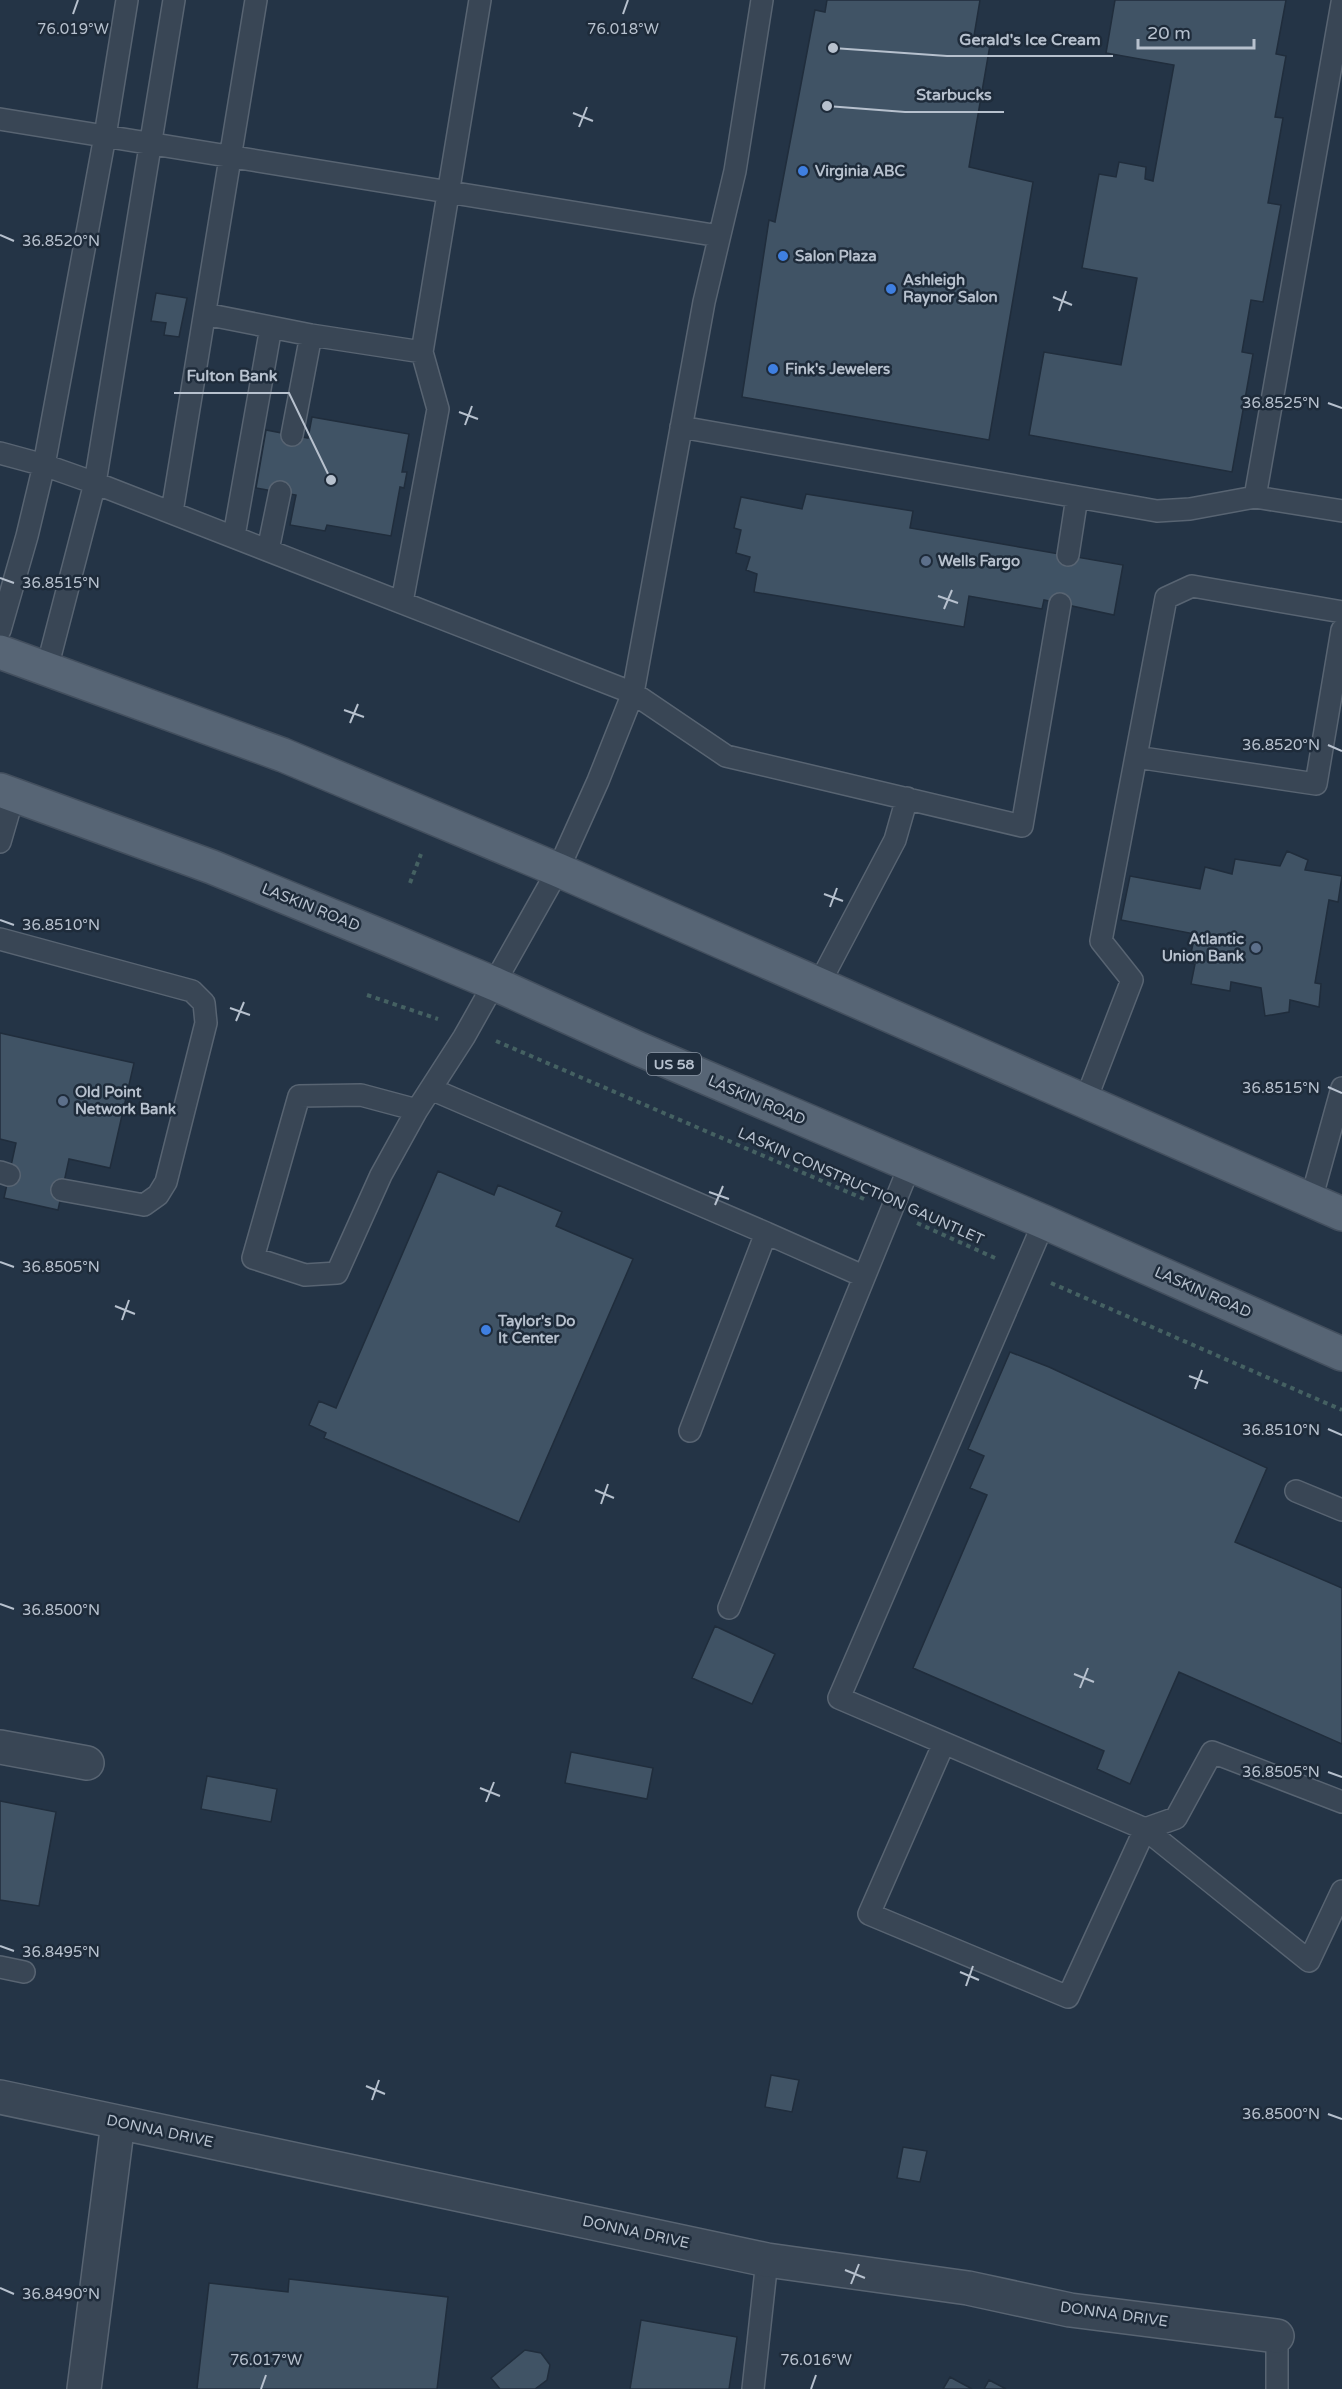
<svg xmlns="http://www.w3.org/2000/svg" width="1342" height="2389" viewBox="0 0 1342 2389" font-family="'Varela Round',sans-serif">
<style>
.building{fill:#405365;stroke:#202d3c;stroke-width:1.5}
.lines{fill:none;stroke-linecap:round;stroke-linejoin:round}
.service-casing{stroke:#586472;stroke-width:24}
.minor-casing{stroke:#586472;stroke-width:36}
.primary-casing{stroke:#434f5e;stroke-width:36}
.path{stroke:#456162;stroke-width:4;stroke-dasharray:4.5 4.5;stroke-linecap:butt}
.service{stroke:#394655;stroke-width:21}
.minor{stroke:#394655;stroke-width:33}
.primary{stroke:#576575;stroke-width:33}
.ticks{fill:none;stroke:#b7c1ce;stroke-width:2}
.shop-dot{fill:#3f7fe0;stroke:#1e2b3a;stroke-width:2}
.service-dot{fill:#5c6f8a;stroke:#1e2b3a;stroke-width:2}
.labels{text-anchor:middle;stroke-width:5;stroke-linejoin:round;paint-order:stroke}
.shield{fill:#1e2b3a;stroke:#8994a2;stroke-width:1.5}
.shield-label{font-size:14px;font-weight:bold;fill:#b7c1ce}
.poi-label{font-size:15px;font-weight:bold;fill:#b7c1ce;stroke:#1e2b3a;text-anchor:start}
.street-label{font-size:15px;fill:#b7c1ce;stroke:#1e2b3a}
.ticks-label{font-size:15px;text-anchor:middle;fill:#b7c1ce;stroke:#1e2b3a;stroke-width:5;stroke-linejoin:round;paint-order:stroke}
.leader{fill:none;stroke:#b7c1ce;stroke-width:2}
.callout-dot{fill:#b7c1ce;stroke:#1e2b3a;stroke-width:2}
.callout-label{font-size:16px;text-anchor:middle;font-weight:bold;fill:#b7c1ce;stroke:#1e2b3a;stroke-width:5;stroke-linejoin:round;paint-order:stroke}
</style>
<rect width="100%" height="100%" fill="#243446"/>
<path class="building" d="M827,0H980L973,42L990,45L969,167L1033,182L989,440L742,397L769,220L775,222L815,10L825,12Z
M1115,0H1286L1276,54L1286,56L1275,117L1283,118L1268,203L1281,205L1263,302L1251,300L1242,352L1253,354L1232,472L1029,435L1044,352L1121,365L1137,278L1082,268L1099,174L1116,177L1119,162L1146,167L1145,179L1153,181L1174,65L1106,53Z
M156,293L187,298L179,337L164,335L166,323L151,321Z
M312,417L409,434L402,472H407L404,488L400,487L391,536L327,525L325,531L290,525L296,495L256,488L266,430L308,438Z
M806,494L913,511L910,528L1123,565L1114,615L1044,600L1042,609L969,596L964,627L754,592L757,574L746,570L750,557L736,553L741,530L734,528L741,497L802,509Z
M1287,851L1308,860L1305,870L1342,876L1338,902L1329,900L1315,983L1321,984L1319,1007L1290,1000L1289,1012L1265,1016L1261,988L1231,982L1230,991L1191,984L1195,964L1189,963L1195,934L1121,920L1130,876L1200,889L1205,867L1232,874L1235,859L1280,866Z
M0,1033L134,1063L110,1168L69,1159L58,1210L4,1198L16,1143L0,1139Z
M438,1171L494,1195L498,1185L562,1212L556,1226L633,1259L519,1522L324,1438L326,1433L309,1425L319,1401L336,1408Z
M1010,1352L1049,1367L1267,1468L1235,1542L1342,1588V1744L1179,1672L1130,1784L1097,1769L1104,1751L913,1668L987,1495L970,1488L984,1456L968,1449Z
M715,1626L775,1654L752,1704L692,1678Z
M571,1752L653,1768L647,1799L565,1783Z
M207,1776L277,1789L271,1822L201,1809Z
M0,1801L56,1812L39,1906L0,1900Z
M771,2075L799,2080L792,2112L765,2107Z
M903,2147L927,2151L920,2182L897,2178Z
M289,2279L448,2297L437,2389H197L209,2283L288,2292Z
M641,2320L737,2337L729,2389H630Z
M525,2350L541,2353L550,2365L547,2380L535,2389H500L491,2378Z
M950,2377L972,2389H943Z
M989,2380L1006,2389H984Z"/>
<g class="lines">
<defs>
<path id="service" d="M1342,3L1255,497L1342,511
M0,119L719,236
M205,314L311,335L422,352
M681,427L1157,511L1190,509L1255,497
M292,435L311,335
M0,453L44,465L95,483L633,693L726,756L1022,826L1060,604
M172,512L256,0
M234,536L271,327
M268,550L280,492
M1068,555L1077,497
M402,602L438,409L422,352L480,0
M0,630L27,536L44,465L105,136L127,0
M47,668L95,483L174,0
M1136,757L1316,784L1342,630
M0,842L14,794
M0,939L192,991L204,1003L206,1023L166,1182L158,1195L144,1205L62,1190
M818,986L895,840L907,798
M431,1089L766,1233
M1085,1102L1132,980L1101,941L1166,598L1192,586L1342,612
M417,1110L361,1095L299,1096L253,1258L305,1275L337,1273L381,1175L417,1110L464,1037L558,870L598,781L633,693L704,302L735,171L762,0
M0,1172L9,1175
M1311,1200L1342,1088
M690,1431L766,1233L863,1276
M1296,1491L1342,1510
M729,1608L910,1165
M944,1743L869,1914L1068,1997L1145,1829L839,1698L1044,1222
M1145,1829L1309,1961L1342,1891
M1145,1829L1176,1818L1212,1752L1342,1802
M0,1967L24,1972
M1277,2336V2389
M753,2389L767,2260"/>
<path id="minor" d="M0,1747L87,1763
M0,2097L767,2260L968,2288L1070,2310L1277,2336
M84,2389L118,2122"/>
<path id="primary" d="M0,652L283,755L558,870L1342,1214
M0,790L212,867L388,939L495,984L639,1049L1044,1222L1342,1354"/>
</defs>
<use href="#service" class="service-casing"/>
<use href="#minor" class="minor-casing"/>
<use href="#primary" class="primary-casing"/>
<path class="path" d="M410,883L421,854
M367,995L438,1019
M496,1041L864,1199
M917,1223L995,1258
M1051,1283L1342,1410"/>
<use href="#service" class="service"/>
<use href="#minor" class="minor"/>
<use href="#primary" class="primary"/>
</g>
<path class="ticks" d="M73,14L78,0M623,14L628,0M573,113L593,121M579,127L587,107M0,235L14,241M1053,297L1072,305M1059,311L1066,291M1328,403L1342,408M459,412L478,419M465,425L472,406M0,578L14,583M938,596L958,603M944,609L952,590M344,710L364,717M350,723L358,704M1328,745L1342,751M824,894L843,901M830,907L837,888M0,920L14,925M230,1008L250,1015M236,1021L244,1002M1328,1087L1342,1093M709,1192L729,1199M715,1205L723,1186M0,1262L14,1267M115,1306L135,1314M122,1320L129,1300M1189,1376L1208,1383M1195,1389L1202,1370M1328,1429L1342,1435M595,1490L614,1498M601,1504L608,1484M0,1604L14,1609M1074,1674L1094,1682M1080,1688L1088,1668M1328,1772L1342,1777M480,1788L500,1796M486,1802L494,1782M0,1946L14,1951M960,1972L979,1980M966,1986L973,1966M366,2086L385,2094M372,2100L379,2080M1328,2114L1342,2119M845,2270L865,2278M851,2284L859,2264M0,2288L14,2294M261,2389L266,2375M811,2389L816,2375"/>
<g class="shop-dot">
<circle cx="803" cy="171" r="6"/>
<circle cx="783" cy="256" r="6"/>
<circle cx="891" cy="289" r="6"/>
<circle cx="773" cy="369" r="6"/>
<circle cx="486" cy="1330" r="6"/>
</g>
<g class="service-dot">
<circle cx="926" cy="561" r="6"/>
<circle cx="1256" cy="948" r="6"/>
<circle cx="63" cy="1101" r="6"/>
</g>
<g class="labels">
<rect class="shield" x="647" y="1053" width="54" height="22" rx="4.5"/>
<g class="shield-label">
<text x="674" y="1069">US 58</text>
</g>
<g class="poi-label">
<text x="815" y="176">Virginia ABC</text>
<text x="795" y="261">Salon Plaza</text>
<text x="903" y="285">Ashleigh<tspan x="903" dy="17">Raynor Salon</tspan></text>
<text x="785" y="374">Fink's Jewelers</text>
<text x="938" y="566">Wells Fargo</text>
<text x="1244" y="944" text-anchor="end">Atlantic<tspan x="1244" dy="17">Union Bank</tspan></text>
<text x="75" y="1097">Old Point<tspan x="75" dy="17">Network Bank</tspan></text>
<text x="498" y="1326">Taylor's Do<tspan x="498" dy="17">It Center</tspan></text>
</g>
<g class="street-label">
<text transform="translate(311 907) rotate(22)" y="5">LASKIN ROAD</text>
<text transform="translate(757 1100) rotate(23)" y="5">LASKIN ROAD</text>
<text transform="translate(861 1186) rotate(24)" y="5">LASKIN CONSTRUCTION GAUNTLET</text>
<text transform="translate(1203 1292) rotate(24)" y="5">LASKIN ROAD</text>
<text transform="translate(160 2131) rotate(12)" y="5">DONNA DRIVE</text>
<text transform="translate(636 2232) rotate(12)" y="5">DONNA DRIVE</text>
<text transform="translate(1114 2314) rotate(8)" y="5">DONNA DRIVE</text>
</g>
</g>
<g class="ticks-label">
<text x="73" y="34">76.019°W</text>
<text x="623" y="34">76.018°W</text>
<text x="61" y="246">36.8520°N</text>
<text x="1281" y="408">36.8525°N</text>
<text x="61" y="588">36.8515°N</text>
<text x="1281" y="750">36.8520°N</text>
<text x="61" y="930">36.8510°N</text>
<text x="1281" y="1093">36.8515°N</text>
<text x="61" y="1272">36.8505°N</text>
<text x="1281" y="1435">36.8510°N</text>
<text x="61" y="1615">36.8500°N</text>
<text x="1281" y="1777">36.8505°N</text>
<text x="61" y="1957">36.8495°N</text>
<text x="1281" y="2119">36.8500°N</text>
<text x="61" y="2299">36.8490°N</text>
<text x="266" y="2365">76.017°W</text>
<text x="816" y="2365">76.016°W</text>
</g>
<path class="leader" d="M833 48L947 56H1113M827 106L905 112H1004M331 480L289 393H174"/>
<g class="callout-dot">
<circle cx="833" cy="48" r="6"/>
<circle cx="827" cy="106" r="6"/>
<circle cx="331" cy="480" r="6"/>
</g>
<g class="callout-label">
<text x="1030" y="45">Gerald's Ice Cream</text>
<text x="954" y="100">Starbucks</text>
<text x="232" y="381">Fulton Bank</text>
</g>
<path d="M1138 39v9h116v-9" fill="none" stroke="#b7c1ce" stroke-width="3"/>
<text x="1147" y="39" font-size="18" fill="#b7c1ce" stroke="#1e2b3a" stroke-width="4.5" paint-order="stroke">20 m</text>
</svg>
